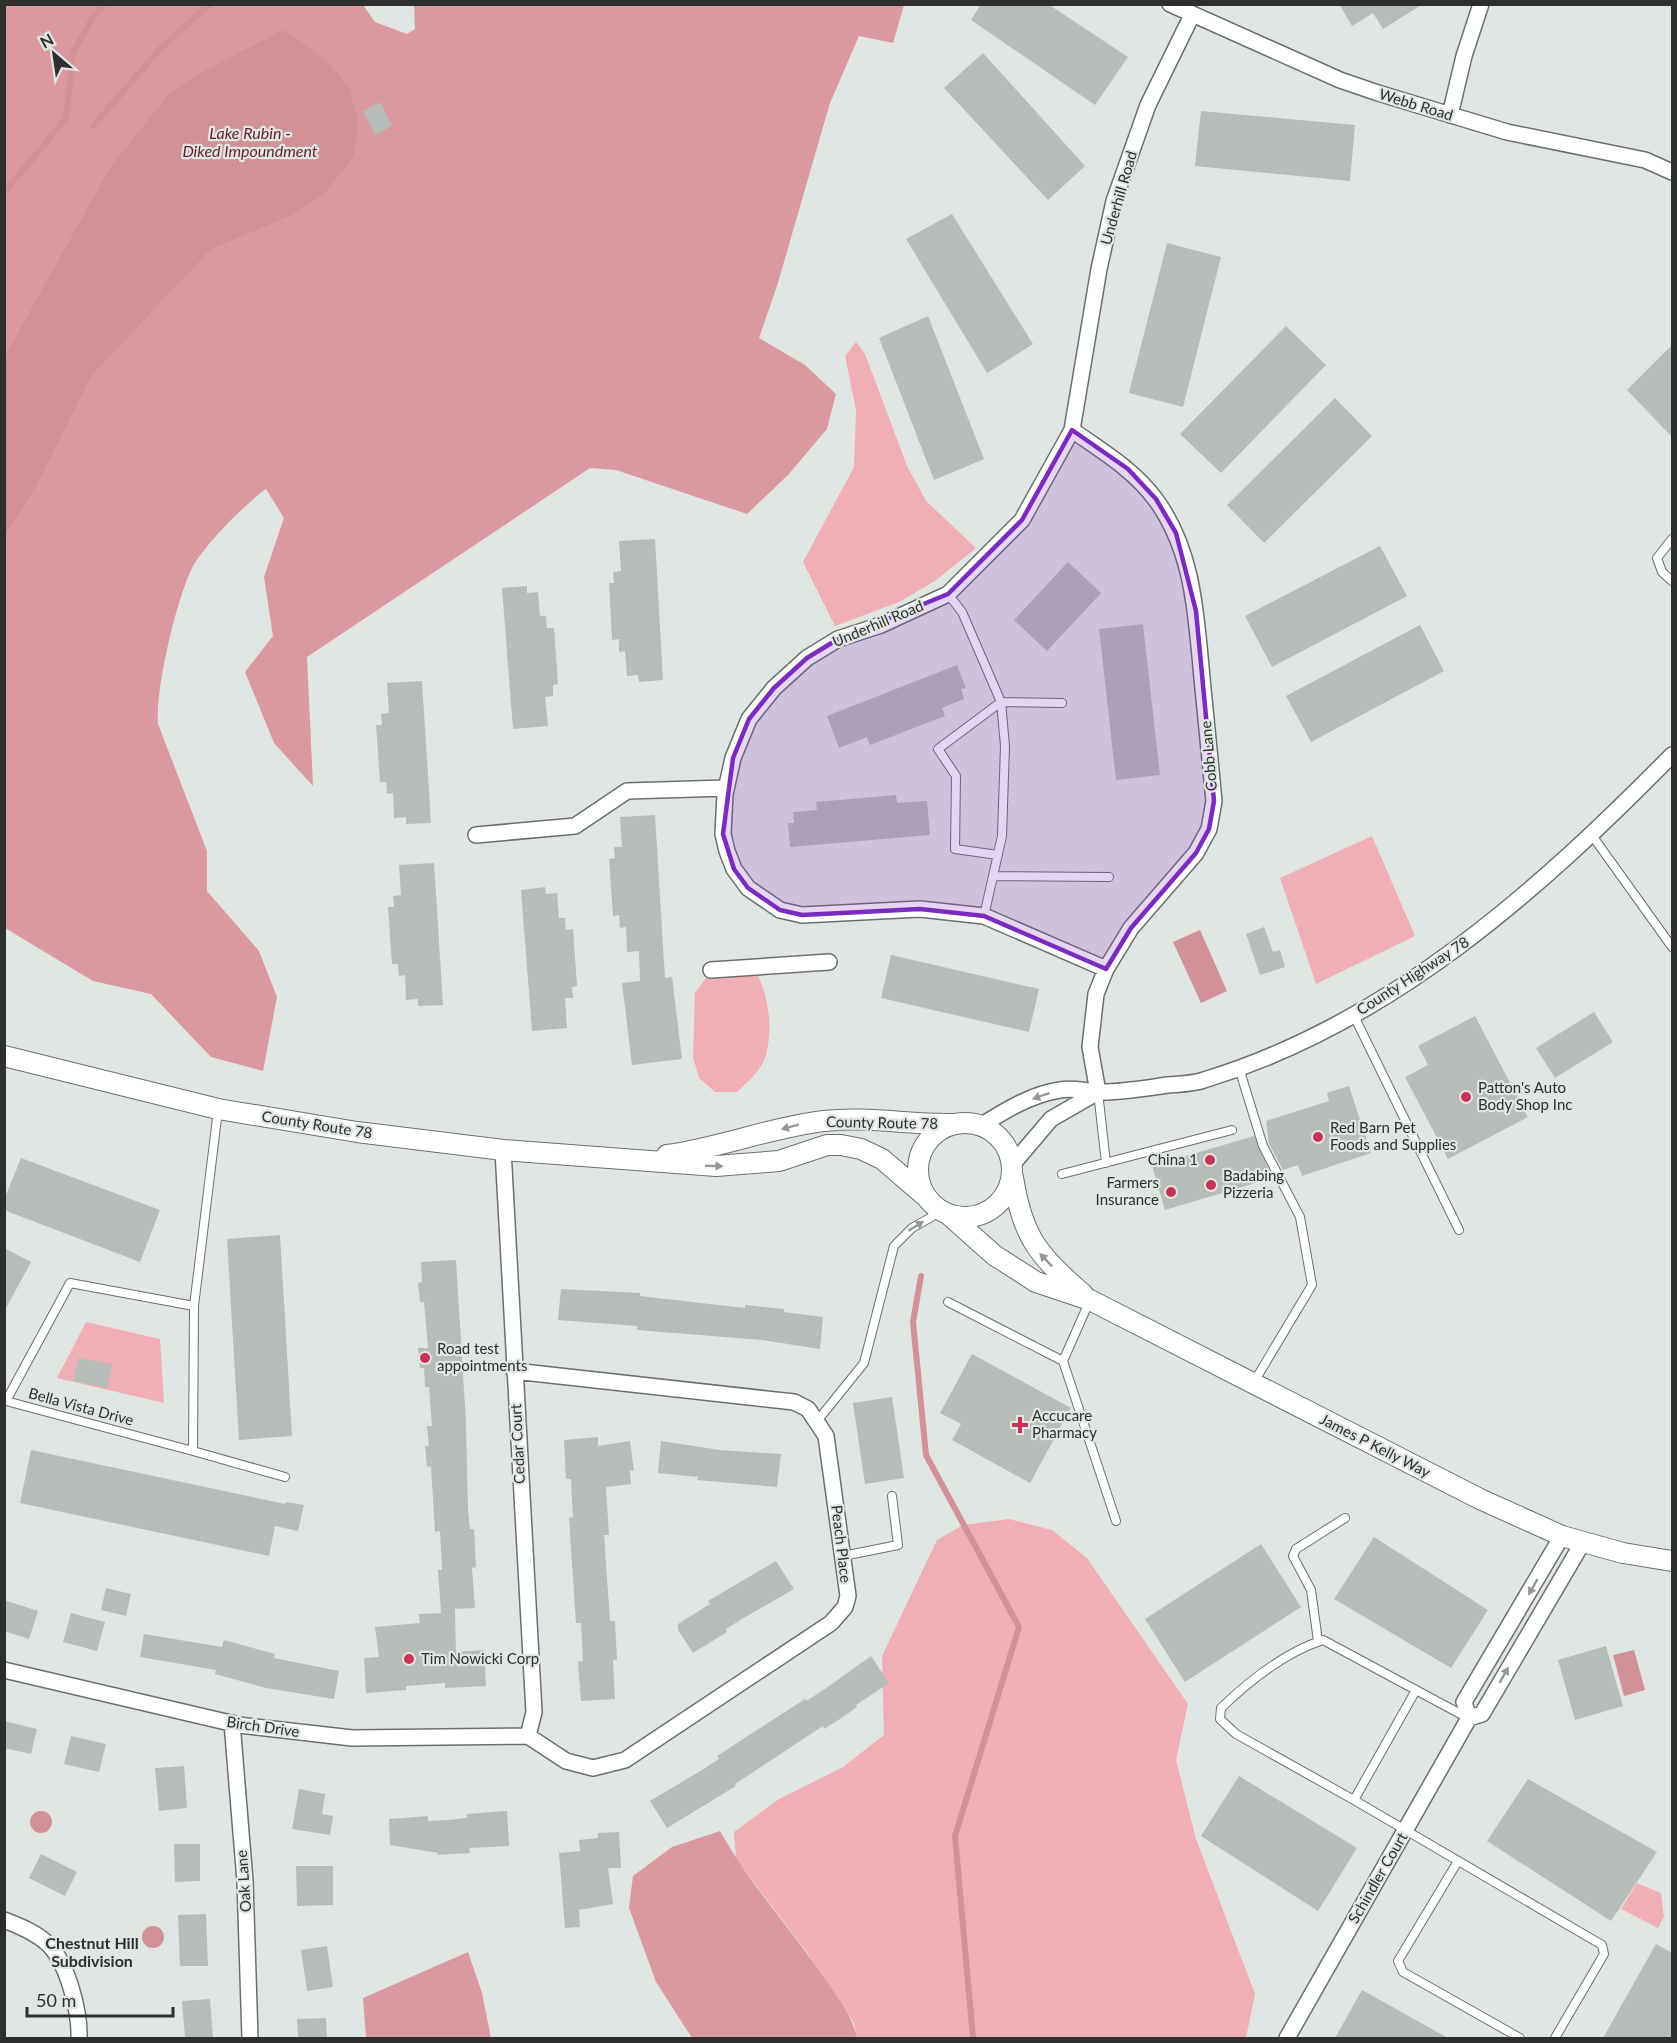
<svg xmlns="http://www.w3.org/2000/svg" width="1677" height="2043" viewBox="0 0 1677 2043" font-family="Lato,sans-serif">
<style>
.green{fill:#f0afb5}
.forest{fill:#d9999f}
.water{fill:#d09197}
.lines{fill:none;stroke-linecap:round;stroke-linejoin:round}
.stream{stroke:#d09197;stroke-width:6}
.building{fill:#b7bcb8}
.service-casing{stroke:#6c706d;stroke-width:10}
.minor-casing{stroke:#6c706d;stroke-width:18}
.tertiary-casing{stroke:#6c706d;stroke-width:22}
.service{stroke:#fff;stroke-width:8}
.minor{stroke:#fff;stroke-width:15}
.tertiary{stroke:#fff;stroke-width:20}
.oneway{fill:#969796}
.marked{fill:#7b2cbf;fill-opacity:0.2;stroke:#7b2cbf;stroke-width:4.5;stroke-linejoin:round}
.poi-dot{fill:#c63654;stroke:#e2e6e3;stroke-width:2}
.labels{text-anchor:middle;stroke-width:4.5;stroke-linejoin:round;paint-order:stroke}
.street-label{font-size:15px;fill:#2d2f2e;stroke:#e2e6e3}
.poi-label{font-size:15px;fill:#2d2f2e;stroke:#e2e6e3;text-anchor:start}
.water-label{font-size:16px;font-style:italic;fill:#671c2b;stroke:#e2e6e3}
.neighbourhood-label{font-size:16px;font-weight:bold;fill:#2d2f2e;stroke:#e2e6e3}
</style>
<rect width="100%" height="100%" fill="#e2e6e3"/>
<path class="green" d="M856,342L865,354L907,466L926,501L976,548L935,581L899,602L835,626L803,562L854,467L856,410L845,356Z
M1372,836L1415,936L1316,984L1280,878Z
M715,966L756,972C769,996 773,1028 766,1055C762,1070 748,1082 737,1092H715L699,1078L693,1057L695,993Z
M86,1322L160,1339L164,1403L57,1378Z
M1009,1519L1052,1530L1087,1558L1188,1704L1176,1760L1196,1839L1255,1994L1246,2038H857L854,2023L806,1951L736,1859L734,1832L779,1799L843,1767L884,1735L882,1656L937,1540L963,1525Z
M1637,1883L1661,1893L1664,1917L1658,1928L1621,1909Z"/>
<path class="forest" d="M4,5H363L375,22L407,34L415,29L414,5H904L893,43L859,36L830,103L777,286L759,338L805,365L836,394L827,429L788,475L747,514L616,470L590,468L307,657L313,786L274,743L245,672L273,636L264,577L284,518L266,489C244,505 203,546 191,570C176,602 155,690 158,724L207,851V891L259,951L277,997L263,1071L211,1057L151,994L93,981L5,928Z
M720,1831C750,1885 793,1931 827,1982C839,2000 853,2017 857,2038H692L656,1982L629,1908L633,1876L672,1847Z
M468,1952L482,1993L491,2038H366L363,1998Z"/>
<path class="water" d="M283,30L327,61L349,87L358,121L354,156L322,196L285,218L211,249L92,375L36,486L5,536V356L111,166L167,96L193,77Z
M1200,930L1227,991L1201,1003L1173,942Z
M1634,1650L1645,1690L1624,1696L1613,1655Z
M30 1822a11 11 0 1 1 22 0a11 11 0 1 1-22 0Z
M142 1937a11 11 0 1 1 22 0a11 11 0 1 1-22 0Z"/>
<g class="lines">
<path class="stream" d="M93,126L161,48L210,4
M4,193L66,118L73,53L93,17L105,4
M921,1276L913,1322L926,1455L1019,1627L955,1836L973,2038"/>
</g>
<path class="building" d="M981,4H1048L1128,57L1095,105L971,20Z
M1339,4H1423L1383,29L1373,13L1352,26Z
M983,53L1085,166L1048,200L944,88Z
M380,102L392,126L375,135L363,111Z
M1201,111L1355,125L1350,181L1195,166Z
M952,214L1033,344L987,373L906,239Z
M1167,243L1221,257L1183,407L1129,393Z
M928,316L984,459L934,480L879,338Z
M1286,326L1326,365L1221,473L1180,434Z
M1672,345V437L1627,390Z
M1335,398L1372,436L1264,543L1227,505Z
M655,539L663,680L639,682L638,675L627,676L625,651L619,652V639L612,640L609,583H614L613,572L621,571L619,541Z
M1380,546L1407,596L1272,667L1245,616Z
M1068,562L1101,593L1047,651L1014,620Z
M527,586V593L538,592L540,616H546L547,628H554L558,684L553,685V696L545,697L548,726L513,729L502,588Z
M1143,624L1160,775L1116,780L1099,629Z
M1420,625L1444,671L1311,742L1286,696Z
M957,665L966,688L961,689L964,699L942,708L945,716L870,745L867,737L839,748L827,716Z
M422,681L431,823L406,824V817L394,818L393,793L387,794L386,782H380L376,725H382L381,714L389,713L387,683Z
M896,795L897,803L927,801L930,835L790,847L788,823H794L793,812L817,810L816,802Z
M655,815L665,978L672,977L682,1059L632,1065L622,983L640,981L639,951L627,952L626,927L620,928L619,915L613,916L609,859L615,858L614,847H622L620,817Z
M434,863L443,1005L418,1006V999L406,1000L405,975L399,976L398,964H392L388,907H394L393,896L401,895L399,865Z
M545,887L546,894L557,893L559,918H565L566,930L573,929L577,986L572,987L573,998H565L567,1028L532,1031L521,890Z
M1264,927L1273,952L1280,950L1285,967L1260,975L1246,934Z
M891,955L1039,989L1029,1032L881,998Z
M1594,1012L1613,1042L1555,1078L1536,1048Z
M1475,1016L1528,1117L1448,1159L1405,1077L1428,1065L1418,1046Z
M1349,1086L1371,1153L1302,1176L1298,1165L1283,1170L1269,1144L1266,1121L1329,1101L1327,1093Z
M1254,1136L1271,1174L1258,1179L1259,1182L1165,1210L1152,1166Z
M21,1158L160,1210L140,1262L4,1210V1200Z
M280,1235L292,1436L239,1440L227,1239Z
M4,1248L31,1262L4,1312Z
M456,1260L466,1423L468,1510L470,1529H474L476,1567L472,1568L475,1608L455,1609L456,1652L484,1650L486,1686L445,1688V1683L406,1686V1690L366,1693L364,1658L379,1657L375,1627L420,1623L419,1614L441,1613L438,1570H442L440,1531L435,1532L431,1466L427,1467L425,1446H429L427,1426H432L429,1387H425L424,1368H420L418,1348H428L424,1302H420L418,1283L422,1282L421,1262Z
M561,1289L640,1293V1296L745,1308V1305L784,1309V1312L823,1317L820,1349L762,1340L637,1330V1326L558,1320Z
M972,1354L1071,1408L1030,1483L952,1440L961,1424L940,1413Z
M78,1358L112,1364L107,1388L73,1381Z
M892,1397L904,1478L865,1484L853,1403Z
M598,1437V1446L630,1441L634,1471L630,1470L631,1484L606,1487L609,1535H604L610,1621H615L617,1660H613L615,1699L581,1701L578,1662L583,1661L581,1623H576L569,1518L573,1517L572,1499L571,1479H566L564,1440Z
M661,1441L720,1450L781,1454L777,1487L697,1480L698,1477L658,1473Z
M31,1450L285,1504L286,1502L304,1505L298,1531L275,1526L269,1556L20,1503Z
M1374,1537L1488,1610L1451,1668L1334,1599Z
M1261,1544L1301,1607L1185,1682L1145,1619Z
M776,1561L794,1589L742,1619L726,1629L727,1632L693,1653L678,1630V1624L710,1604L708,1601Z
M106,1588L131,1594L126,1616L101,1610Z
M4,1600L38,1611L29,1639L4,1631Z
M71,1613L105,1622L97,1651L63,1642Z
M144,1634L222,1647L224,1640L275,1654L274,1658L339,1671L334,1699L266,1688L215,1674L216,1670L140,1657Z
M1606,1646L1623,1706L1575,1720L1558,1660Z
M871,1656L889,1683L856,1705L857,1707L840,1719L824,1729L823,1726L735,1784L736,1786L667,1828L650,1801L702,1770L719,1759L717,1756L805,1699L806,1701L822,1691Z
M4,1721L37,1729L31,1754L4,1748Z
M71,1736L106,1744L99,1772L64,1764Z
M184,1766L187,1808L159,1811L155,1768Z
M1239,1776L1357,1848L1318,1911L1201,1836Z
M1528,1779L1657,1852L1611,1921L1487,1841Z
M299,1789L325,1794L322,1814L333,1816L330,1835L292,1829Z
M507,1811L509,1846L469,1848L470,1853L438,1855V1853L390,1845L389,1819L428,1816V1821L448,1820L467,1818V1814Z
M619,1832L621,1868H608L613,1904L579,1910L580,1927L565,1928L559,1853L580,1851L579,1840L598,1838V1833Z
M174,1844H200V1881L175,1882Z
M41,1854L77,1872L65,1896L29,1878Z
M296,1866H333V1905L297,1906Z
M206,1914L208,1966H180L178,1915Z
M1656,1944L1672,1953V2038H1603Z
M327,1946L333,1987L307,1991L301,1950Z
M1362,1990L1448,2038H1335Z
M210,1999L213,2037L185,2038L182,2001Z
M326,2018L327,2038H298L297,2019Z"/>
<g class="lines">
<defs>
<path id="service" d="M1672,539L1657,558L1662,572L1672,581
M948,594L962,612L1001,702L1005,746L1002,836L984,916
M1591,834L1672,947
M998,855L955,849L956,776L938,749L1001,702L1062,703
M993,876L1109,877
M1354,1016L1459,1230
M1239,1068L1263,1146L1300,1217L1312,1285L1254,1382
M1098,1092L1106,1163
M1062,1174L1232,1130
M1090,1300L1063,1361L1116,1521
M948,1302L1063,1361
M194,1306L70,1283L6,1401L193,1451L194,1306L218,1110
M818,1420L864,1363L894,1246L912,1228L942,1211
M193,1451L285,1477
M843,1556L898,1545L892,1496
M1318,1641L1311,1590L1293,1556L1296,1549L1345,1518
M1468,1718L1323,1640C1286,1652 1249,1681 1221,1708L1220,1719L1236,1734L1354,1800L1602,1945L1604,1954L1555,2038
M1354,1800L1416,1690
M1458,1861L1398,1961L1403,1972L1520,2038"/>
<path id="minor" d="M1170,4L1340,80L1378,93L1507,132L1645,160L1672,172
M1450,115L1464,56L1481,4
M1072,430C1102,451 1134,470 1156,500C1194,552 1196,616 1202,678C1206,719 1210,760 1214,801L1209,829L1196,853L1131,928L1106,969L1096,994L1090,1047L1098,1092
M476,835L575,826L627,791L726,788
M1106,969L984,916L920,909L802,915L780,910L748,888L734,869L727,851L723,834L725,794L733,758L749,719L774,688L807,658L838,639L881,625L948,594L1022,520L1072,430L1099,269L1114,201L1148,105L1192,15
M711,970L829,962
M982,1125C1006,1110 1032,1094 1060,1090C1073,1087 1087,1092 1101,1092C1124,1092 1146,1088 1168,1085C1180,1084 1193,1084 1204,1080C1391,1023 1538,891 1672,755
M503,1150L534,1712L528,1736
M1012,1165L1051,1119L1098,1092
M514,1371L794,1402L808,1409L826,1436L848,1596L845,1607L831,1623L625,1760L593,1768L566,1761L528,1736
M4,1670L239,1725L352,1738L528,1736
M1469,1718L1464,1702L1562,1536
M232,1723L245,1881L250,2038
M4,1920C20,1926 37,1933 49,1945C68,1964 80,2013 79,2038
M1287,2038L1469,1718L1482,1714L1583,1542"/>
<path id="tertiary" d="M4,1056L218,1109L357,1132L503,1150L716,1166L779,1161L827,1145H841L861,1149L882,1159L925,1196
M918 1170a47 47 0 1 1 94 0a47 47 0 1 1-94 0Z
M667,1155C720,1148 771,1127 824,1121C867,1116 910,1125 953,1124
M1013,1177C1022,1236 1038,1256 1083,1294
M948,1214L994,1255L1036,1282L1090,1300L1480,1499L1562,1536L1623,1553L1672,1561"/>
</defs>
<use href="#service" class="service-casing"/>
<use href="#minor" class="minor-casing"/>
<use href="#tertiary" class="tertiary-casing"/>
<use href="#service" class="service"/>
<use href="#minor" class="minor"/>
<use href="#tertiary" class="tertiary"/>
</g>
<defs><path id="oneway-solid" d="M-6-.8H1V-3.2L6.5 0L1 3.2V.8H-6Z" transform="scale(1.5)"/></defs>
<g class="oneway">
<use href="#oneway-solid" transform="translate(1041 1096) rotate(161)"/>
<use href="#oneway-solid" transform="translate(790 1127) rotate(165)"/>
<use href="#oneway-solid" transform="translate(714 1166) rotate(2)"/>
<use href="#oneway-solid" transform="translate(916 1226) rotate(-32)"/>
<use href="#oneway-solid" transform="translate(1046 1260) rotate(-134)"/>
<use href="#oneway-solid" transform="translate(1533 1587) rotate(120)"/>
<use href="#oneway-solid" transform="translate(1504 1675) rotate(-60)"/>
</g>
<path class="marked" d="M1072,430L1128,469L1156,499L1176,533L1196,611L1214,801L1209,829L1196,853L1131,928L1106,969L984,916L920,909L802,915L780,910L748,888L734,869L723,834L733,758L749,719L774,688L807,658L838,639L948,594L1022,520Z"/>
<g class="poi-dot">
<circle cx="1466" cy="1097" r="6"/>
<circle cx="1318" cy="1137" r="6"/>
<circle cx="1210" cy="1160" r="6"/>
<circle cx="1211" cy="1185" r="6"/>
<circle cx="1171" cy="1192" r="6"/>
<circle cx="425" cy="1358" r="6"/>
<path d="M1017 1416h6v6h6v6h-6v6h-6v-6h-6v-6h6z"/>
<circle cx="409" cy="1659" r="6"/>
</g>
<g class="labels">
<g class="street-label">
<text transform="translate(1416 105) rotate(17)" y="5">Webb Road</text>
<text transform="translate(1119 198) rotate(-74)" y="5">Underhill Road</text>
<text transform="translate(878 624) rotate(-23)" y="5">Underhill Road</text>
<text transform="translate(1209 756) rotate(-95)" y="5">Cobb Lane</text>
<text transform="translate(1413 976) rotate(-33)" y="5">County Highway 78</text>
<text transform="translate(882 1123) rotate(1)" y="5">County Route 78</text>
<text transform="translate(317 1125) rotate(9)" y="5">County Route 78</text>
<text transform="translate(81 1407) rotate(15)" y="5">Bella Vista Drive</text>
<text transform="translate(518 1444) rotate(-93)" y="5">Cedar Court</text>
<text transform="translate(1375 1446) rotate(27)" y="5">James P Kelly Way</text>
<text transform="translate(841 1544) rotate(83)" y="5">Peach Place</text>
<text transform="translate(263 1727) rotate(8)" y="5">Birch Drive</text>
<text transform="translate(1378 1878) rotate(-60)" y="5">Schindler Court</text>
<text transform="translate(244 1881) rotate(-94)" y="5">Oak Lane</text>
</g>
<g class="poi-label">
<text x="1478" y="1093">Patton's Auto<tspan x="1478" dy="17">Body Shop Inc</tspan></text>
<text x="1330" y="1133">Red Barn Pet<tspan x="1330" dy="17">Foods and Supplies</tspan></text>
<text x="1198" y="1165" text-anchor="end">China 1</text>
<text x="1223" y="1181">Badabing<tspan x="1223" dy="17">Pizzeria</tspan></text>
<text x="1159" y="1188" text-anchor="end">Farmers<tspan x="1159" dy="17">Insurance</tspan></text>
<text x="437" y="1354">Road test<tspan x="437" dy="17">appointments</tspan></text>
<text x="1032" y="1421">Accucare<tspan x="1032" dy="17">Pharmacy</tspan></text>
<text x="421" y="1664">Tim Nowicki Corp</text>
</g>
<g class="water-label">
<text x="250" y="139">Lake Rubin -<tspan x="250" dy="18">Diked Impoundment</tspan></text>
</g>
<g class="neighbourhood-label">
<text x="92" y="1949">Chestnut Hill<tspan x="92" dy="18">Subdivision</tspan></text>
</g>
</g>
<rect width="1677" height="2043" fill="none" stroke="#2d2f2e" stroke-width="12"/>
<g transform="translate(54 54) rotate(331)" stroke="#e2e6e3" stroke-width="4.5" paint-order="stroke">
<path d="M0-4.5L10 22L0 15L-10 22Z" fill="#2d2f2e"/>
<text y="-9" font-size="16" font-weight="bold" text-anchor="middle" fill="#2d2f2e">N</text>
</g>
<path d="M27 2007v9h146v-9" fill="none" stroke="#2d2f2e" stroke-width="3"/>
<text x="36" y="2007" font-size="18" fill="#2d2f2e" stroke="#e2e6e3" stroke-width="4.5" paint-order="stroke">50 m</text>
</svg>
